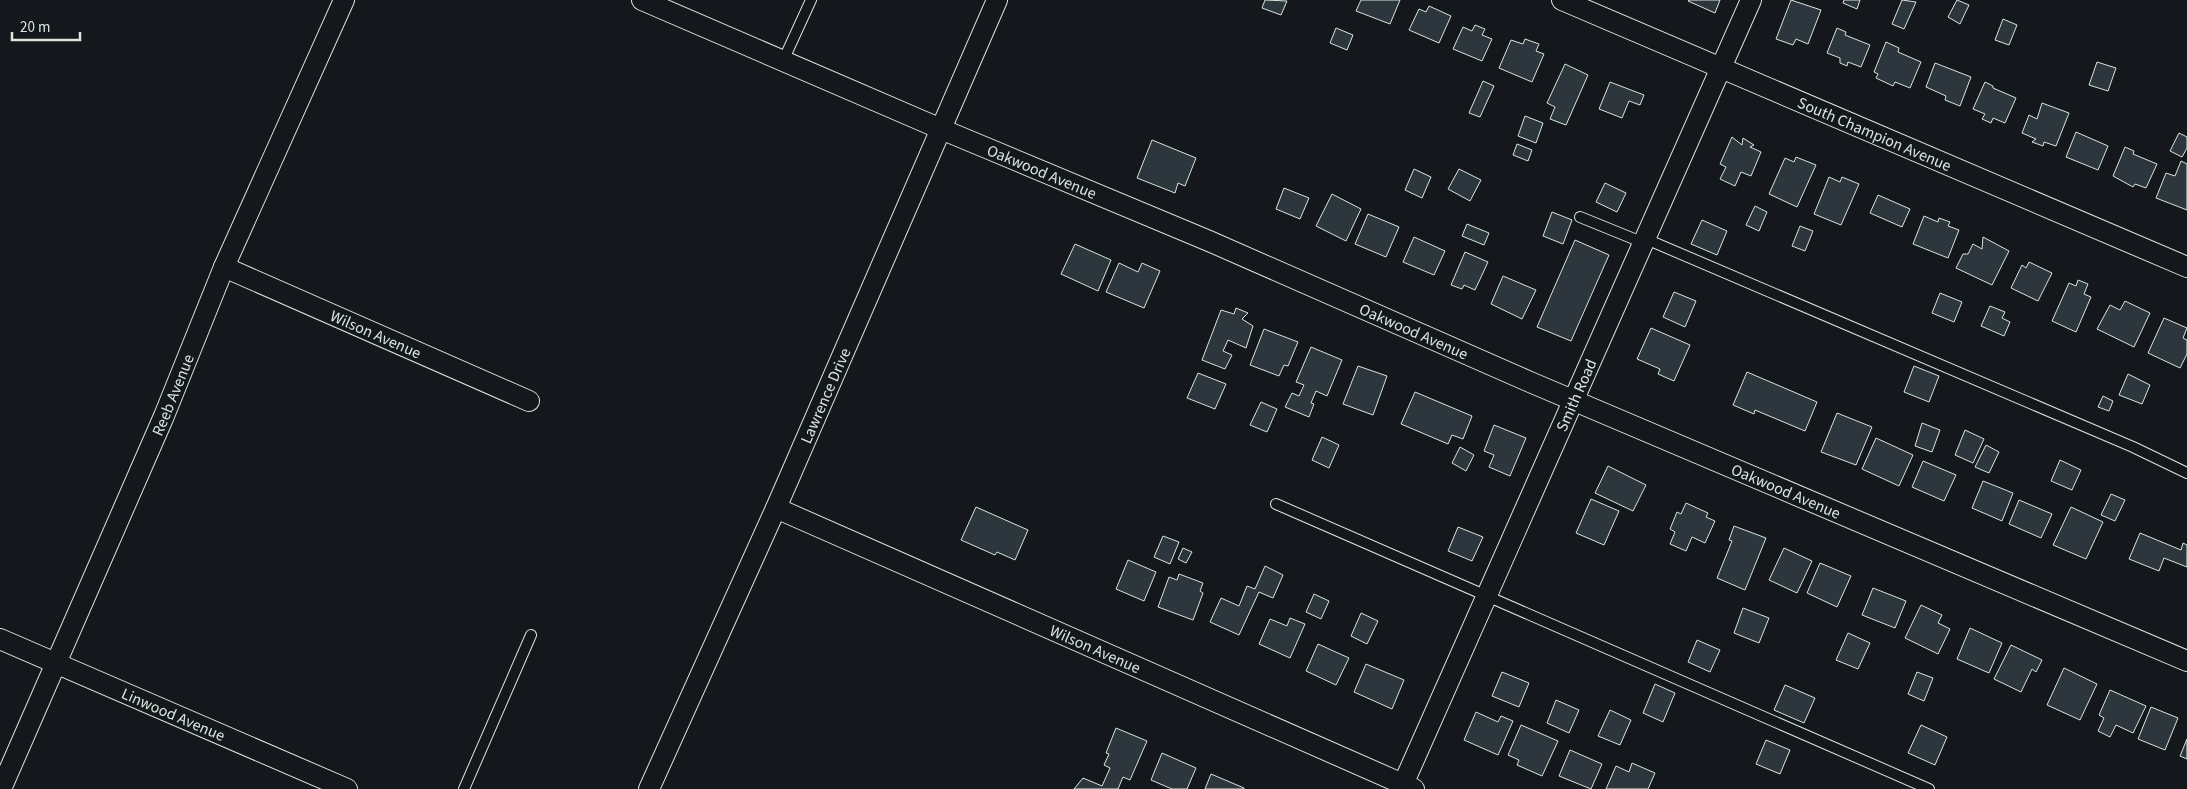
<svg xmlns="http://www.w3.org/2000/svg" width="2187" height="789" viewBox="0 0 2187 789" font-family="'Source Sans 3',sans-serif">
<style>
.building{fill:#2c363c;stroke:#d8e6dc}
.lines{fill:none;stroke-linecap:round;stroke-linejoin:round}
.service-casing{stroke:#d8e6dc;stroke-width:12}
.minor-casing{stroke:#d8e6dc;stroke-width:22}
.service{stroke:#14181c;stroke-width:10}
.minor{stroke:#14181c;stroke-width:20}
.labels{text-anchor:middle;stroke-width:4;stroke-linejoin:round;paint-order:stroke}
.street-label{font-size:16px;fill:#d8e6dc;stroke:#14181c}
</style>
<rect width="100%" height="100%" fill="#14181c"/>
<path class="building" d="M1265,0L1287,1L1281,15L1262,8Z
M1361,0H1400L1390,24L1356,11Z
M1689,0H1720L1715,13L1688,1Z
M1791,0L1821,10L1808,44L1796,39L1793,45L1776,39Z
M1844,0H1860L1857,9L1843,3Z
M1902,0L1916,2L1904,29L1892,24Z
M1957,0L1969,5L1960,24L1948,17Z
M1429,6L1451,16L1439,43L1409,30L1419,9L1426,12Z
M2003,19L2017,25L2009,45L1995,40Z
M1475,25L1485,29L1482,35L1492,39L1482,61L1453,49L1463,27L1472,31Z
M1336,28L1353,35L1347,50L1330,43Z
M1837,28L1846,32L1845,35L1870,45L1861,67L1848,62L1847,66L1840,63V58L1827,53Z
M1525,39L1539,44L1536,51L1544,54L1532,82L1499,68L1511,40L1523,44Z
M1886,42L1899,48L1898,52L1921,62L1910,88L1895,82L1893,86L1876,78L1878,74L1874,72Z
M2097,62L2116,68L2108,91L2089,85Z
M1935,63L1971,77L1960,106L1945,100L1946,96L1926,87Z
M1565,64L1588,75L1566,125L1550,119L1555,107L1547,103Z
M1483,81L1494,86L1480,117L1469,113Z
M1610,82L1644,95L1640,105L1629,101L1622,118L1599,109Z
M1985,82L1993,86V88L2016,98L2005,123L1993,118L1991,123L1982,119L1985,114L1973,109Z
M2042,103L2069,113L2056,146L2044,142L2043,146L2032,142L2036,139L2022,133L2029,115L2037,119Z
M1525,116L1543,123L1536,143L1518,136Z
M2076,132L2108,146L2098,170L2066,157Z
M2179,133L2187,137V148L2182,157L2170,151Z
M1732,137L1742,145L1743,138L1754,145L1750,147L1761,152L1751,176L1741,172L1735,186L1720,179L1726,167L1720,164Z
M1152,140L1196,158L1185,186L1178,183L1175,193L1137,178Z
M1517,144L1532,150L1528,161L1513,155Z
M2125,147L2134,151L2133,154L2157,164L2146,188L2135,184L2133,187L2113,176Z
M1796,157L1816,165L1797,207L1769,194L1785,158L1794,162Z
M2181,161L2187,164V210L2156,198L2166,173L2175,176Z
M1414,169L1431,177L1422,198L1405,190Z
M1459,169L1481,180L1470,201L1448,189Z
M1829,177L1840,182L1842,177L1859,184L1841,225L1814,214Z
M1605,183L1626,193L1617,212L1596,202Z
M1284,188L1309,198L1300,219L1276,209Z
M1332,194L1361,209L1346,241L1316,226Z
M1878,195L1910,209L1902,227L1870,213Z
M1755,206L1767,212L1759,231L1746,225Z
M1552,212L1572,220L1563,244L1543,236Z
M1368,214L1399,227L1386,257L1355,244Z
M1924,216L1938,222L1939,218L1950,222L1948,226L1959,230L1948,258L1913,244Z
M1702,220L1727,231L1717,255L1691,244Z
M1467,224L1489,233L1484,245L1462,236Z
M1800,226L1813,231L1805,251L1792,246Z
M1414,237L1445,251L1434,275L1403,262Z
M1983,237L2009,251L1992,285L1956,268L1963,254H1968L1973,244L1982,249Z
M1575,240L1609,255L1571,341L1537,327Z
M1075,244L1111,260L1098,291L1061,274Z
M1465,252L1488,262L1475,290L1464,285L1462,289L1451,285Z
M2029,262L2052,273L2038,301L2011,288L2022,265L2026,268Z
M1119,263L1138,272L1142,263L1160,271L1144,308L1106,292Z
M1503,276L1536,290L1522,319L1491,304Z
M2078,280L2088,284L2084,294L2091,297L2076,332L2052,321L2069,283L2076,286Z
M1674,292L1696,301L1685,327L1663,317Z
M1940,293L1962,302L1954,322L1932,313Z
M2125,301L2150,313L2134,347L2097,329L2110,305L2120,310Z
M1990,306L2005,312L2002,318L2010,322L2004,336L1981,326Z
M1236,308L1248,313L1242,319L1253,326L1246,348L1228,340L1223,351L1232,355L1225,369L1202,360L1221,310L1234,314Z
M2164,318L2187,328L2183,338L2187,340V354L2180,368L2148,353Z
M1651,328L1690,345L1674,381L1658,374L1660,369L1637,359Z
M1264,329L1298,342L1288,366L1284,365L1279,376L1250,365Z
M1311,347L1342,360L1327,396L1316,391L1311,403L1314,404L1309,417L1285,407L1292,393L1299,396L1304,385L1296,382Z
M1358,366L1387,376L1373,415L1343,404Z
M1914,366L1939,376L1929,402L1904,392Z
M1747,372L1817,402L1805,431L1755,410L1754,414L1733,405Z
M1198,373L1226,384L1215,409L1187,398Z
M2128,374L2150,385L2142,404L2119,395Z
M1415,392L1472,416L1463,439L1452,435L1448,444L1401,424Z
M2103,396L2113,401L2109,411L2098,407Z
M1261,402L1277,409L1267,432L1250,425Z
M1837,413L1872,427L1856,465L1821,452Z
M1922,423L1940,430L1932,452L1915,446Z
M1494,425L1526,438L1510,476L1489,467L1494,455L1484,451Z
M1965,430L1984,439L1973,463L1955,455Z
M1322,437L1339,445L1329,468L1312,460Z
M1876,438L1913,455L1899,486L1862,469Z
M1986,445L1999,452L1989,473L1975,467Z
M1460,447L1474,455L1466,471L1452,463Z
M2060,460L2081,470L2072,490L2051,481Z
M1923,461L1956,475L1944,501L1912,487Z
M1608,466L1646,485L1633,511L1595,493Z
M1983,481L2013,493L2002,521L1972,508Z
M2111,494L2125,500L2115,521L2101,515Z
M1591,499L1619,511L1604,545L1576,533Z
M2019,500L2052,514L2041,538L2009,524Z
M1686,503L1708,513L1706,517L1715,521L1705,543L1692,537L1686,551L1670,544L1675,532L1670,529L1677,512L1681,514Z
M976,507L1028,530L1015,560L997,552L995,555L961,540Z
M2071,507L2103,522L2086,559L2053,545Z
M1734,526L1766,538L1745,590L1717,578L1732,541L1729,540Z
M1458,527L1483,537L1472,561L1448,551Z
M2140,533L2181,550L2183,543L2187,545V567L2164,558L2159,571L2129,559Z
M1163,536L1179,542L1170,564L1154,557Z
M1183,548L1192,552L1186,563L1178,559Z
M1784,548L1812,561L1797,593L1769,580Z
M1128,560L1156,572L1144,601L1116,589Z
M1820,563L1851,576L1837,607L1807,593Z
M1265,566L1283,575L1273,598L1259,592L1239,635L1210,622L1221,598L1239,606L1247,586L1255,589Z
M1179,574L1203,583L1200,591L1203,593L1193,620L1158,607L1169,577L1177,580Z
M1873,588L1906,601L1895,628L1862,615Z
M1314,594L1329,601L1321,619L1306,612Z
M1921,605L1942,615L1938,623L1950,629L1938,654L1905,638Z
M1743,608L1769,618L1759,643L1734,633Z
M1361,613L1378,621L1367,644L1351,636Z
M1290,618L1305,624L1290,658L1259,644L1270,619L1287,626Z
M1970,628L2002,643L1989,673L1957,659Z
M1848,633L1870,643L1858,669L1836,660Z
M1697,640L1720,650L1710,672L1688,662Z
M1318,644L1349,658L1336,685L1306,671Z
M2011,645L2042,660L2036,672L2032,669L2021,692L1994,679Z
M1366,664L1404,680L1392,709L1354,692Z
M2064,668L2097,684L2080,720L2047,705Z
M1502,672L1529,683L1519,707L1492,696Z
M1917,672L1933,678L1924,701L1908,694Z
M1655,684L1675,693L1663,722L1643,713Z
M1785,685L1815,698L1804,723L1774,710Z
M2110,690L2146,706L2133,733L2116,725L2110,737L2098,731L2104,718L2099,715Z
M1556,700L1579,710L1569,733L1547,723Z
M2151,707L2178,718L2165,750L2138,739Z
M1610,710L1631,720L1620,745L1598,736Z
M1476,712L1498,722L1501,716L1513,721L1498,755L1464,740Z
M1521,725L1558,741L1542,776L1517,765L1519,760L1508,755Z
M1921,725L1947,737L1935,765L1908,753Z
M1116,728L1147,741L1130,780L1123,777L1118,789H1074L1083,778L1102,786L1110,768L1104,765L1109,754L1106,753Z
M2187,739V759L2180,756Z
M1766,740L1790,750L1780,774L1756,764Z
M1570,750L1602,764L1591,789L1559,776Z
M1162,753L1196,768L1187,789H1172L1151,780Z
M1632,763L1655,773L1648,789H1606L1616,766L1629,772Z
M1211,774L1244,788V789H1205Z"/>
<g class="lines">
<defs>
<path id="service" d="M783,61L811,0
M1580,217L1644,243
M1646,239L2133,447L2187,473
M1276,504L1929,789
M464,789L531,635"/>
<g id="minor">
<path id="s1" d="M642,0L941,129L1209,241L1530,382L2187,661"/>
<path id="s2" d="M1562,0L2187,267"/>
<path id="s3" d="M224,267L529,401"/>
<path id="s4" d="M776,508L1414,789"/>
<path id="s5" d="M0,639L347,789"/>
<path id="s6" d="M1,789L164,416L224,267L344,0"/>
<path id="s7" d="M649,789L776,508L997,0"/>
<path id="s8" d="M1401,789L1751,0"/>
</g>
</defs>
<use href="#service" class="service-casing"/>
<use href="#minor" class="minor-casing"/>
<use href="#service" class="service"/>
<use href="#minor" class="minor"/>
</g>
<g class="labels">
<g class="street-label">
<text dy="6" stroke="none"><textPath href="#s2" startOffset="340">South Champion Avenue</textPath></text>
<text dy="6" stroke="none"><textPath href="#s1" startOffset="435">Oakwood Avenue</textPath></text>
<text dy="6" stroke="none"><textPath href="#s1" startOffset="840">Oakwood Avenue</textPath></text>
<text dy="6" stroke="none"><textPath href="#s3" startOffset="166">Wilson Avenue</textPath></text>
<text dy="6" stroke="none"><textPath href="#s6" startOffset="430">Reeb Avenue</textPath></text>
<text dy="6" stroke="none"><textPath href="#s7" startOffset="431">Lawrence Drive</textPath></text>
<text dy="6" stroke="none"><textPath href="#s8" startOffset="431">Smith Road</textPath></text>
<text dy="6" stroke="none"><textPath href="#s1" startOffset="1245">Oakwood Avenue</textPath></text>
<text dy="6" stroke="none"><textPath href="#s4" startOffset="349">Wilson Avenue</textPath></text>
<text dy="6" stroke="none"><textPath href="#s5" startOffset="189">Linwood Avenue</textPath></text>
</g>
</g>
<path d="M12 32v8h68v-8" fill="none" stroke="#d8e6dc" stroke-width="2.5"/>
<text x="20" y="32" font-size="15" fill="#d8e6dc" stroke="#14181c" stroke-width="4" paint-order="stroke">20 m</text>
</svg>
